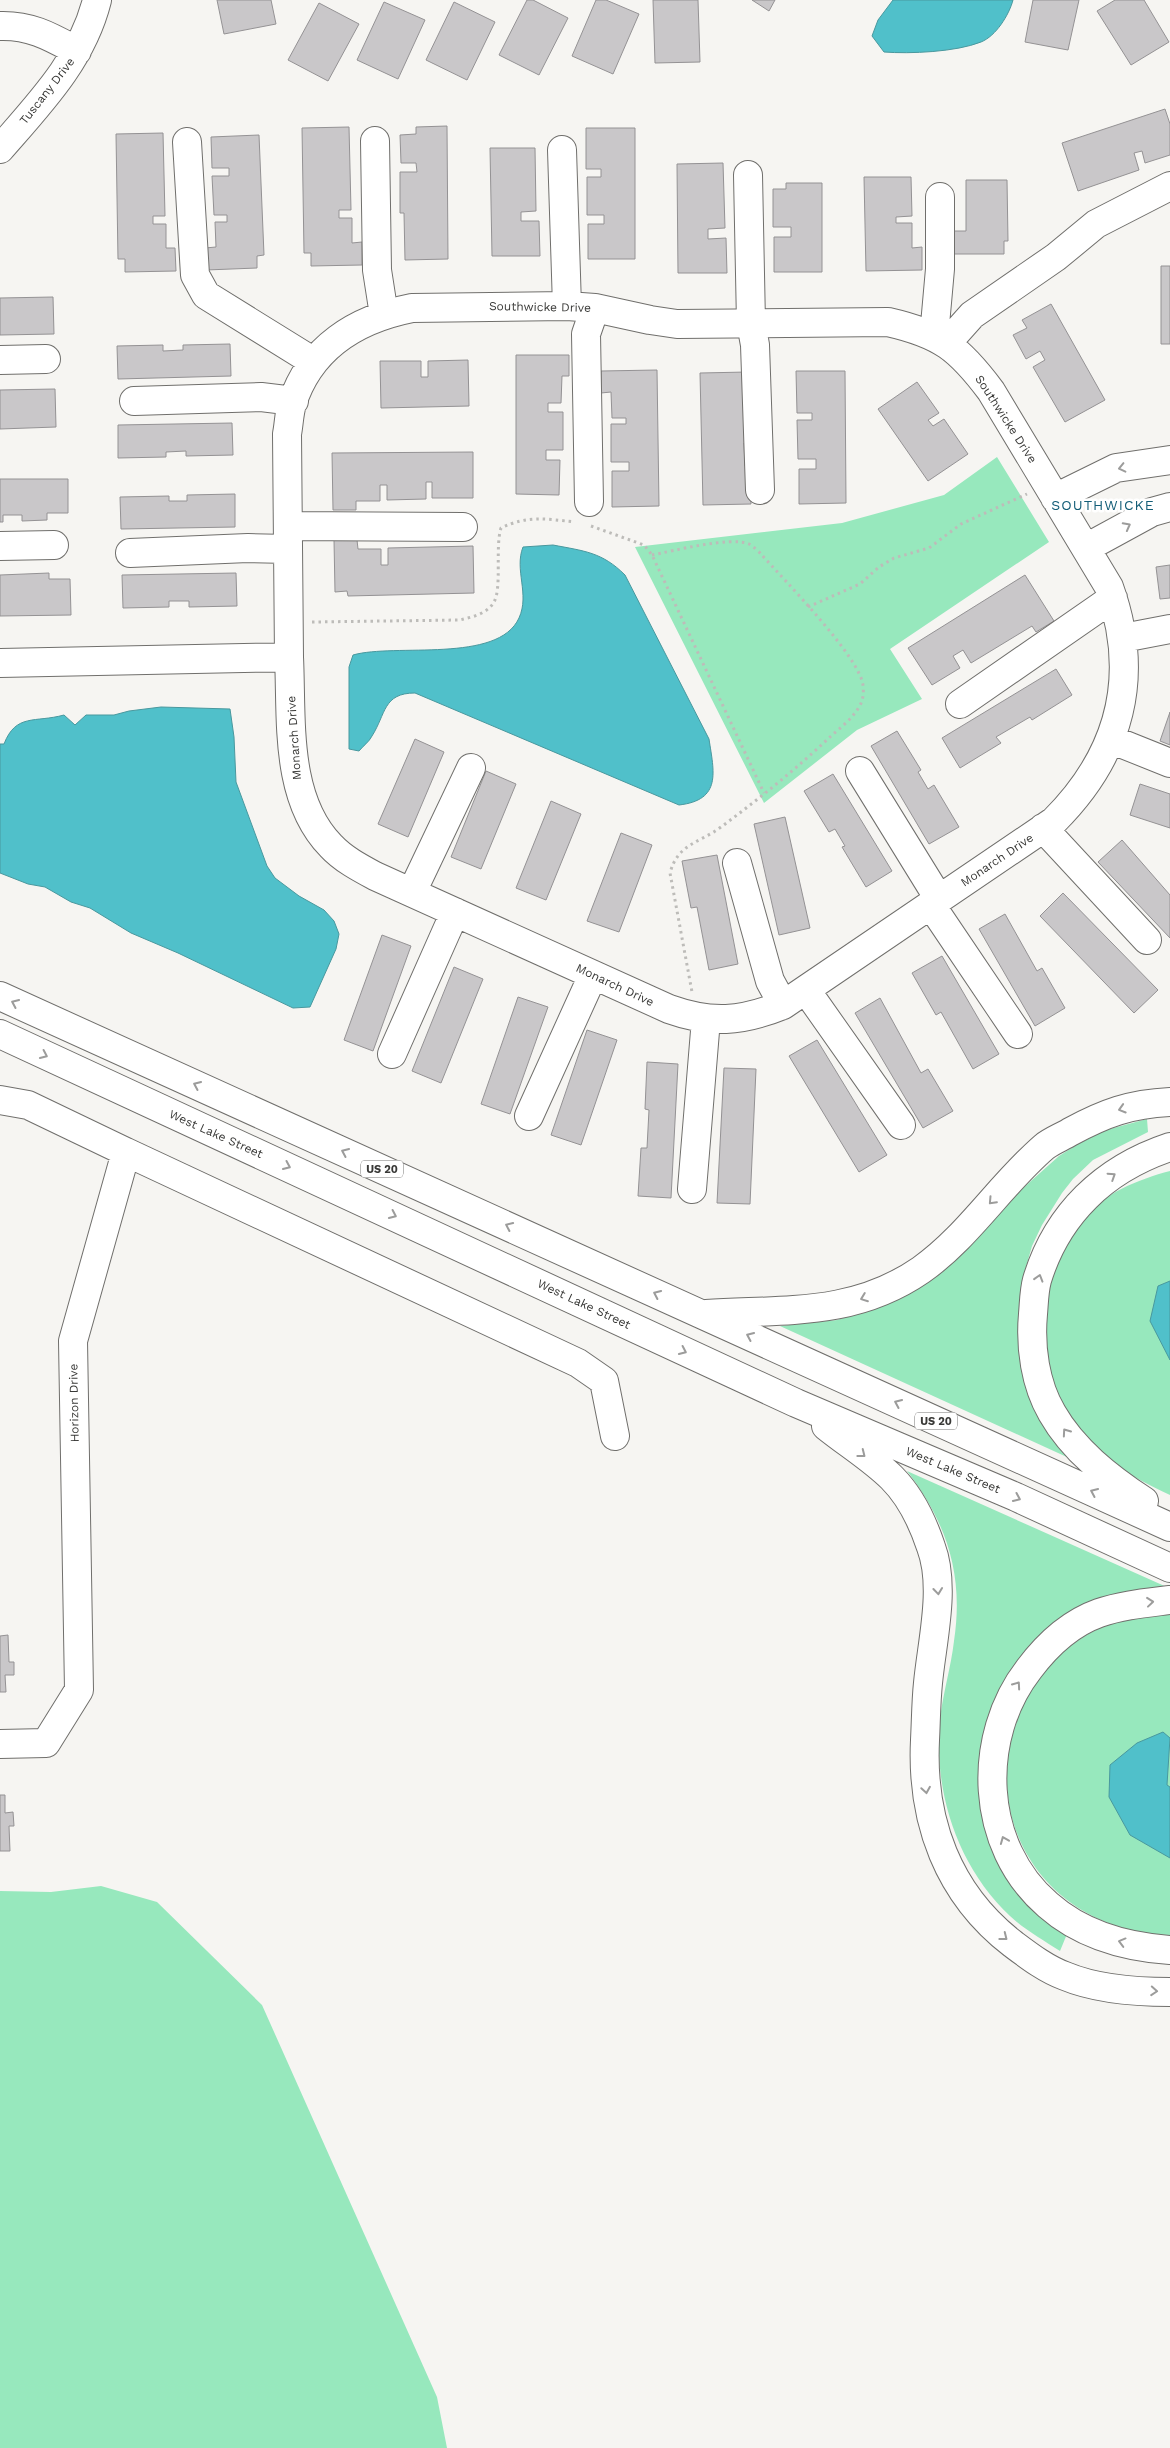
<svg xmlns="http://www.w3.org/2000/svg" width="1170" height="2448" viewBox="0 0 1170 2448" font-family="'Work Sans',sans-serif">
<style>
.green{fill:#97e8bd}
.water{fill:#50c0ca;stroke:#49989e}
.building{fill:#c9c7c9;stroke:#949294}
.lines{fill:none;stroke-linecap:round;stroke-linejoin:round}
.minor-casing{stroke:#706f6c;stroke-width:30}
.highway-casing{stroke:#706f6c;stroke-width:30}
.path{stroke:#bdbcb9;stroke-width:3;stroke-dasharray:2.5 4;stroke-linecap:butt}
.minor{stroke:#fff;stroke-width:28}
.highway{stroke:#fff;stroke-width:28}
.oneway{stroke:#9c9c9b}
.labels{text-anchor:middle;stroke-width:5;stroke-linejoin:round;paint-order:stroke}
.shield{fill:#fff;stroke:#747473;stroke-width:1}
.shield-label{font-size:11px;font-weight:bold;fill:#393937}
.street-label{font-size:12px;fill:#393937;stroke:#fff}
.neighbourhood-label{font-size:14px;letter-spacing:1px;fill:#135d77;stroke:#fff}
</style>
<rect width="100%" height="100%" fill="#f6f5f2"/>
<path class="green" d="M997,457L1049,542L890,649L922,699L857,730L764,803L635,547L842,523L944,495Z
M1147,1119L1148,1132L1093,1160L1073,1179L1062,1193L1042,1225L1032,1246L1026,1267L1021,1291L1020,1329L1069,1458L780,1326L837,1320L885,1304L976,1239L1022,1189L1059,1156L1078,1144L1106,1130Z
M1170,1171V1495C1130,1476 1101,1461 1074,1423C1034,1365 1035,1275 1081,1220C1102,1194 1139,1179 1170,1171Z
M907,1471L1169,1588L1051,1629L980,1788L1067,1934L1060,1951C1043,1940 1025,1930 1010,1916C957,1866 933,1791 940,1719C943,1693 951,1667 954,1641C964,1575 947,1523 907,1471Z
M1163,1614H1170V1935C1054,1932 977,1829 1018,1718C1031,1683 1057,1651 1090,1633C1112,1621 1138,1617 1163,1614Z
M101,1886L157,1902L262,2005L437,2397L447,2448H0V1891L51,1892Z"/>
<path class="water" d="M893,0H1013C1009,15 996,36 981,42C956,52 910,54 884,52L872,36L878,20Z
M553,545C584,551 602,552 625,575L709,739C714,772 722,800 679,805L415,693C383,693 386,714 372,736C369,742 363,746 359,751L349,749V667L353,655C395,643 498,664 519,618C530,594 514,570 523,547Z
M161,707L230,709L234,737L236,782L267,866L275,878L299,896L324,910L334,921L339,934L336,949L310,1007L293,1008L178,953L131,933L90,908L71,902L45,887L28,884L0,873V744H4C16,713 35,723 64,715L75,725L86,715H114L129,711Z
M1170,1281V1360L1150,1321L1158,1286Z
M1163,1732L1170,1738L1167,1785L1170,1787V1858L1130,1835L1109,1797L1110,1765L1137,1743Z"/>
<path class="building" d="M217,0H271L276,24L224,34Z
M527,0H533L568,18L539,75L499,55Z
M596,0H606L639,14L613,74L572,56Z
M653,0H698L700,62L655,63Z
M752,0H775L769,11Z
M1033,0H1079L1068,50L1025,42Z
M1115,0H1144L1169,42L1131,65L1097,11Z
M384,2L425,20L398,79L357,60Z
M454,2L495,22L467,80L426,60Z
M319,3L359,24L328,81L288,60Z
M1165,109L1170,124V155L1145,163L1142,151L1134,153L1139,170L1078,191L1062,143Z
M447,126L448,259L405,260L404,213H400V172H417L416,163H401L400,135L416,134V127Z
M349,127L351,210H339V218H352V243L362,242V265L311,266V253H304L302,128Z
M586,128H635V259H588V224H604V215H587V177H601V169H586Z
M163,133L165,216H153V224H166V248H175L176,271L125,272V259H118L116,134Z
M259,135L264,255L257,256V268L206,270L205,248L216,247L215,222H227V215H214L212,176H229V168H212L211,137Z
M490,148H535L536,211L521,212V221H539L540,256H492Z
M723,163L725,228L708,229V239L726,238L727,273H678L677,164Z
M864,177H911L912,216L896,217V223H912V248L922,247V270L866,271Z
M966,180H1007L1008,241H1004V254H952V231H966Z
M786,183H822V272H774V237H791V227H773V189H786Z
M1161,266H1170V344H1161Z
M53,297L54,334L0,335V298Z
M1051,304L1105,400L1065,422L1033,367L1045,360L1040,351L1026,359L1013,335L1027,328L1022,320Z
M230,344L231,376L118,379L117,346L163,345V351L183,350V345Z
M516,355H569V376H562L561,403H548V412H563V450H546V460H560L559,495L516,494Z
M468,360L469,406L381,408L380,361H421V377H428V361Z
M657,370L659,506L612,507V471H629V462H611V424H626V418H612L611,392L601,393V371Z
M796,371H845L846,503L799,504V469H816V459H798L797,420H812V413H797Z
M747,372L744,418H748L749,443H744L745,466H750L751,504L703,505L700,373Z
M917,382L939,413L928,420L933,426L944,419L968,454L928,481L878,409Z
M55,389L56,427L0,429V390Z
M232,423L233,455L186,456V451L166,452V457L118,458V425Z
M473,452V498H432V482H426V499L387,500V485H380V501H356V510H333L332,453Z
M0,479H68V513H47V520L22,521V515H3V522H0Z
M235,494V527L121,529L120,497L169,496V501H187V495Z
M334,540H357L358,549H381V565H388V548L473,546L474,593L348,596L347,591L335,592Z
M1170,565V598L1160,599L1156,567Z
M49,573V579H70L71,615L0,616V575Z
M236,573L237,606L189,607V601H169V607L123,608L122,575Z
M1025,575L1054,621L1036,632L1032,626L971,663L963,650L953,656L960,668L932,685L908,648Z
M1056,669L1072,695L1032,720L1030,717L996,737L1001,743L960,768L942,738Z
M1170,712V745L1160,741Z
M897,731L921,770L918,772L928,789L934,785L959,827L929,844L871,746Z
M415,739L444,752L408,837L378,824Z
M486,771L516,784L481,869L451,857Z
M833,774L892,871L866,887L842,847L845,846L835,829L829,832L804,791Z
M1140,784L1170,794V828L1130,815Z
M551,801L581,814L546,900L516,888Z
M785,817L810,928L779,935L754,824Z
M621,833L652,845L619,932L587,921Z
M1122,840L1170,895V938L1098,862Z
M717,855L738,964L709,970L697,907L691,908L682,861Z
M1063,893L1158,990L1134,1013L1040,916Z
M1005,914L1037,971L1042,968L1065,1008L1035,1026L979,929Z
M382,935L411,946L373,1051L344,1040Z
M942,956L999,1054L973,1069L941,1012L936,1015L912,973Z
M454,967L483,979L441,1083L412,1071Z
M518,997L548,1007L510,1114L481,1104Z
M880,998L921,1073L928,1069L953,1111L923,1128L855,1013Z
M587,1030L617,1040L581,1145L551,1135Z
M817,1040L887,1155L859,1172L789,1056Z
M647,1062L678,1064L671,1198L638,1196L641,1148H647L649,1110L645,1109Z
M724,1068L756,1069L750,1204L717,1203Z
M8,1635L9,1662H14V1675H5L6,1692H0V1636Z
M0,1795H5V1813L13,1812L14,1826H9L10,1851H0Z"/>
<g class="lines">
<defs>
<path id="minor" d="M0,26C31,25 51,37 77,51
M375,141L377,270L384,315
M187,142L195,275L206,295L314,362
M0,149C40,103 82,60 97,0
M562,150L567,306
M748,175L751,323L755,345L760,490
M934,336L940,269V197
M947,343L972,315L1056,257L1096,224L1170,186
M0,360L46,359
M134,401L261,397L294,401
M1055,498L1116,468L1170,460
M589,502L586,334L595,308
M288,526L463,527
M0,546L54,545
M1086,548L1152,512L1170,507
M130,553L248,548L288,549
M1123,638L1170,629
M0,663L289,657C292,719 284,798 331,846C343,859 360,868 375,876L669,1009C711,1024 741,1022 783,1005L1054,821C1121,754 1141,676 1109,587L991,391C959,348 941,334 888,322L677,324L650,320L595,308L567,306L412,308C357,319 310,347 292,404C289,413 289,424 287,434L289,657
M960,704L1113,598
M1110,739L1170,763
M860,771L939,899
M1043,828L1147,940
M737,863L770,981L783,1005
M412,892L471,768
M931,905L1018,1034
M806,990L901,1125
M392,1054L455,912
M0,1100L28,1105L126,1152L73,1341L79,1690L46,1743L0,1744
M529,1116L593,975
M126,1152L578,1363L604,1381L615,1436
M692,1189L706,1019"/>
<path id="highway" d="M0,996L1170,1527
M0,1034L796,1403L1016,1497L1170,1568
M706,1314C784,1309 853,1317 921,1270C968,1237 1000,1185 1044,1147C1051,1141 1062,1137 1070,1132C1105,1113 1130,1104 1170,1102
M826,1426C847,1443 873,1459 892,1478C910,1496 923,1523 931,1547C946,1587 932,1641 928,1683C926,1702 926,1721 925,1740C921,1821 948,1894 1013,1944C1029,1956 1046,1969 1065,1976C1096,1989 1137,1992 1170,1992
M1144,1501C1109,1478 1073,1450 1052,1413C1035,1384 1030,1347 1033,1314C1034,1303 1034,1291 1037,1280C1057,1214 1104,1169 1170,1147
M1170,1600C1146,1603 1122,1605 1099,1613C1071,1623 1047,1645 1029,1669C976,1737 979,1846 1048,1905C1082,1935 1126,1947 1170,1950"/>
</defs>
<use href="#minor" class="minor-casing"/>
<use href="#highway" class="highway-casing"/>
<path class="path" d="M591,526L644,545L652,555L764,793
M652,555C673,551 731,536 749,544C753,546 758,551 761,554C784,580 859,656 863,685C864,693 863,701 859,707C852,719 840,728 830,737C796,769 759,799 721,827C700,843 678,843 670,873L692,992
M808,607L860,584L879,567L894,558L929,548L961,524L1027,494
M312,622L460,620C472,617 487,614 494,602C502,588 495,547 501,528C528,515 546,519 575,522"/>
<use href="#minor" class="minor"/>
<use href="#highway" class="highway"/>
</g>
<defs><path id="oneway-chevron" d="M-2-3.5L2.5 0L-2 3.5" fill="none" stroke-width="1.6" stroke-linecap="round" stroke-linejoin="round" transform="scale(1.25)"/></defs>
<g class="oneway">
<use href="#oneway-chevron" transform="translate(1122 468) rotate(167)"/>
<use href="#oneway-chevron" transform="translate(1127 526) rotate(-28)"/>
<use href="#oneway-chevron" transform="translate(15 1003) rotate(-156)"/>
<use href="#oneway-chevron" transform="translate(44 1055) rotate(25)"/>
<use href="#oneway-chevron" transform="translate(197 1085) rotate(-156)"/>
<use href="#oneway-chevron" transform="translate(1122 1109) rotate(163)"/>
<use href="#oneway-chevron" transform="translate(345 1152) rotate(-156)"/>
<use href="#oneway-chevron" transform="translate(287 1166) rotate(24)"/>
<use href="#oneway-chevron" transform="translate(1112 1176) rotate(-33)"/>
<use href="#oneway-chevron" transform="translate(992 1201) rotate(133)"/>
<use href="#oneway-chevron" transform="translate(393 1215) rotate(25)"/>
<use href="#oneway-chevron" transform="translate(509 1226) rotate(-155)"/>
<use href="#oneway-chevron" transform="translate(1039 1278) rotate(-73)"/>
<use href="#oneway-chevron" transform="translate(657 1294) rotate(-155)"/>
<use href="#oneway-chevron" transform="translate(864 1298) rotate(159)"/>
<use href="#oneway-chevron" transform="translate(750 1336) rotate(-156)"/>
<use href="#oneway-chevron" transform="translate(683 1351) rotate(25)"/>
<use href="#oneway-chevron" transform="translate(898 1403) rotate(-156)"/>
<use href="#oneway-chevron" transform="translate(1066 1432) rotate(-125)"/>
<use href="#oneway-chevron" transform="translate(862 1454) rotate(38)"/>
<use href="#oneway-chevron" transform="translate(1094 1492) rotate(-156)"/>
<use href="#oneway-chevron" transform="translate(1017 1498) rotate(24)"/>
<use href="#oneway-chevron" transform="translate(938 1591) rotate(84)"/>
<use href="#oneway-chevron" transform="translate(1150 1602) rotate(-6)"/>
<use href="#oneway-chevron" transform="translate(1017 1685) rotate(-55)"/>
<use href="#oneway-chevron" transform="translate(926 1790) rotate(81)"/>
<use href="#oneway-chevron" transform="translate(1004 1840) rotate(-112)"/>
<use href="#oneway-chevron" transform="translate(1004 1937) rotate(38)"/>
<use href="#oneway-chevron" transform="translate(1122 1942) rotate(-165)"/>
<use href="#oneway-chevron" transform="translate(1154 1991) rotate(4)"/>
</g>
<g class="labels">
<g class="shield">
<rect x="361" y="1160.5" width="42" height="17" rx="4"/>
<rect x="915" y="1412.5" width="42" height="17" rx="4"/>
</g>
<g class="shield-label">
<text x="382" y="1173">US 20</text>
<text x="936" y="1425">US 20</text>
</g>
<g class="street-label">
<text transform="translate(47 91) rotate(-52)" y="4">Tuscany Drive</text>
<text transform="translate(540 307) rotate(1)" y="4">Southwicke Drive</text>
<text transform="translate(1006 419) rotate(57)" y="4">Southwicke Drive</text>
<text transform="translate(294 738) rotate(-94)" y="4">Monarch Drive</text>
<text transform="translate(997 860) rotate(-34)" y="4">Monarch Drive</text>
<text transform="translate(615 985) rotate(25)" y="4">Monarch Drive</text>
<text transform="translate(216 1134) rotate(24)" y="4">West Lake Street</text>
<text transform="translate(584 1304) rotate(25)" y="4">West Lake Street</text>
<text transform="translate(74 1403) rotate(-91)" y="4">Horizon Drive</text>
<text transform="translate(953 1470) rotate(23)" y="4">West Lake Street</text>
</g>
<g class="neighbourhood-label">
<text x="1103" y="510">SOUTHWICKE</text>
</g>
</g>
</svg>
